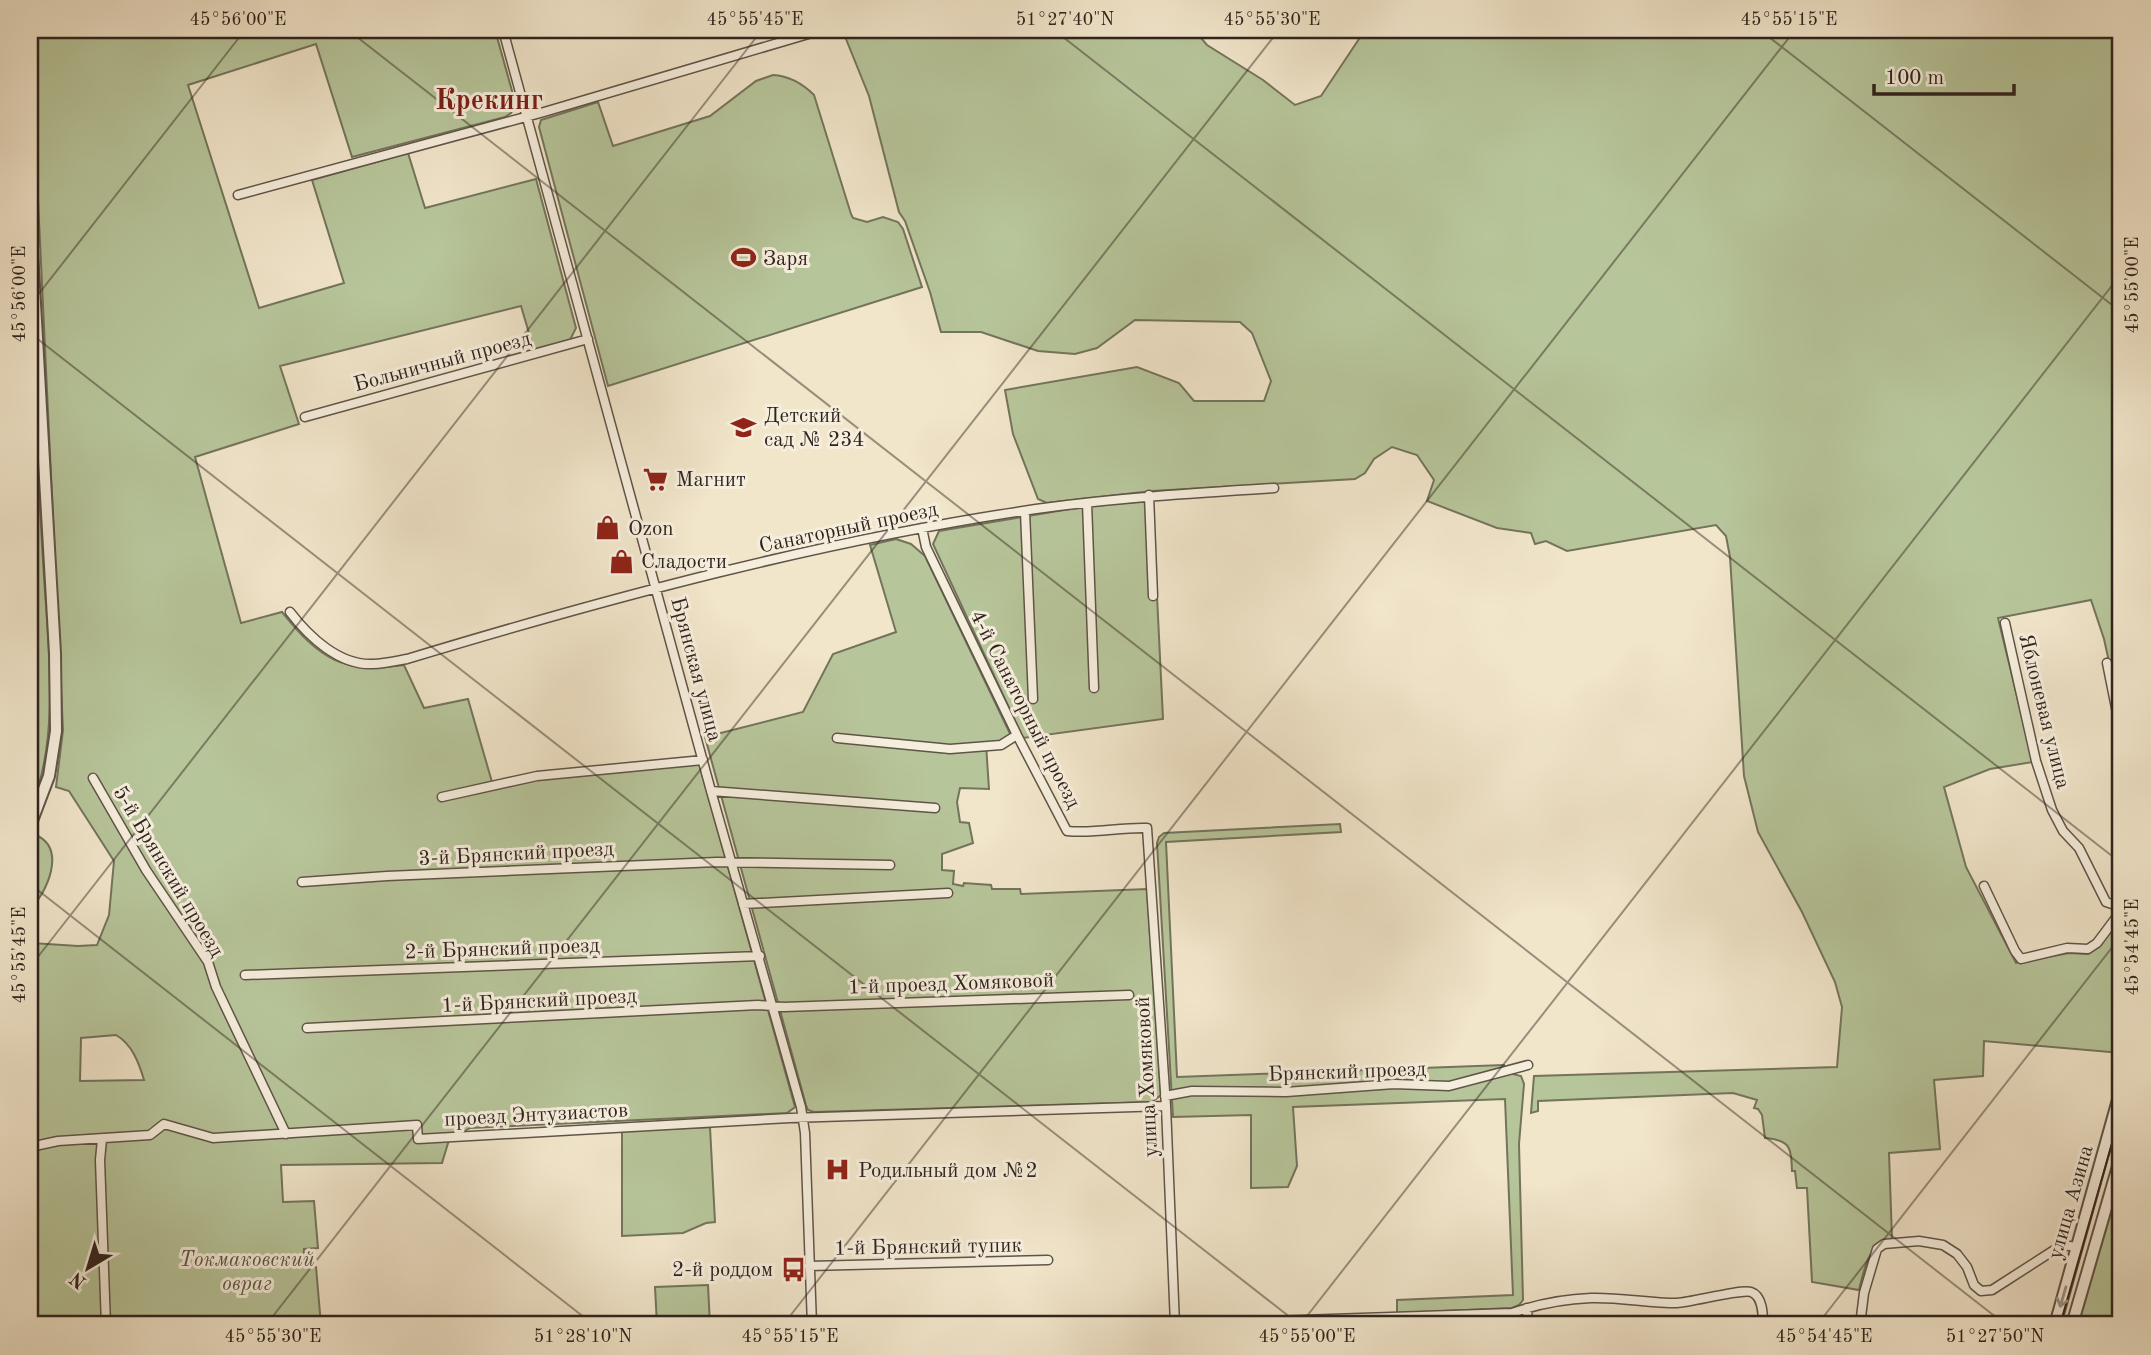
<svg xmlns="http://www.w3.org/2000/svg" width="2151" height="1355" viewBox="0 0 2151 1355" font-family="'Old Standard TT',serif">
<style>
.green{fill:#b7c59a;stroke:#73745c;stroke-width:2;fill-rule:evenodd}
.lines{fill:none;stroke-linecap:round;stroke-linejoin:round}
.minor-casing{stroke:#605448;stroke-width:11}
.tertiary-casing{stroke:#605448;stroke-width:14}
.minor{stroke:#f6eedd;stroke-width:8}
.tertiary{stroke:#f6eedd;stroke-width:10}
.tram{stroke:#2f231d;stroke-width:2}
.oneway{stroke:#9c9387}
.ticks{fill:none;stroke:#2f231d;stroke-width:2;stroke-opacity:0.45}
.labels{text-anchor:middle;stroke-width:6;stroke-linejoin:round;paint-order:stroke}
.poi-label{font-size:21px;fill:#2f231d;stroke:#f6eedd;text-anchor:start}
.street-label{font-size:21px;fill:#2f231d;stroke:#f6eedd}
.park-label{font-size:21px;font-style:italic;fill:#585442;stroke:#f6eedd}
.district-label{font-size:28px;font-weight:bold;fill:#7a1f14;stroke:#f6eedd}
.neatline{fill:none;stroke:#2f231d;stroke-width:2.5}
.ticks-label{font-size:18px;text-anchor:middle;fill:#2f231d}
</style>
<rect width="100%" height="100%" fill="#f1e5ca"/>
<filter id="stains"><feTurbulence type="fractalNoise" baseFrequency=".00286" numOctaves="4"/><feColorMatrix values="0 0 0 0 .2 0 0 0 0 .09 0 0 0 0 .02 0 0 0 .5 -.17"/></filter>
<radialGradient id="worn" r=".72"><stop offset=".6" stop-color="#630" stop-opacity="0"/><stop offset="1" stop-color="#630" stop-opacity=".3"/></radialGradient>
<path class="green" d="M30,30H495L516,105L511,113L505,117L352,157L316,44L188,85L259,308L344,283L312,180L408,153L425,208L536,179L576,328L570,340L534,350L521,306L280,366L299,424L195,457L241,623L282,612C320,659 342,674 404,665L424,708L468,699L494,789L540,779L699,763L795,1107L787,1113L470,1128L449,1140L442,1163L281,1165L283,1202L314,1201L318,1248L304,1249L303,1264L316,1267L321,1325H30V950L32,943L78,946L97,945L109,915L114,861L69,791L56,787L63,730ZM116,1035C132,1044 139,1063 144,1080L80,1081L81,1038Z
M848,30H1197L1201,38L1207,45L1263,80L1295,105L1321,96L1365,30H2121V716L2104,639L2091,600L1998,618L2033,762L1990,769L1944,787L1966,867L2016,963L2069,953L2088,954L2100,946L2121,917V1053L1984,1041L1983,1076L1934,1080L1940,1149L1889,1153L1892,1239C1868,1242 1864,1271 1859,1290L1812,1282L1807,1188H1797L1795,1171H1792C1791,1148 1791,1140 1765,1138L1762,1115L1758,1109L1754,1108L1757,1100L1733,1093L1538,1101V1111L1531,1113L1534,1076L1837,1067L1842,1007L1835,982L1802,912L1758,832L1744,776L1730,557L1726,536L1716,525L1567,551L1546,541L1535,544L1531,533L1497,528L1427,501L1434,480L1417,455L1392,447L1374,459L1365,473L1355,479L1152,491L1047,503L1038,499L1013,434L1005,390L1137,367L1179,383L1194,401H1264L1271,381L1252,333L1240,322L1135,320L1097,348L1075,354L1038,351L981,332H941L930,292L905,221L899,212L869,96L846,39Z
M773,75C790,76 802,83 814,95L851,214L853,218L867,222L883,217L898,222L903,229L922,287L608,386L539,127L541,120L598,102L613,146L710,116L756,81Z
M30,322C34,402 38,481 43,561C47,635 62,740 30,808Z
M1146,501L1153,514L1163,719L1023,738L933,544L939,531L1082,507Z
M896,539L911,544L925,556L1014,742L986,744L989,789L960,788L957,802L960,822L969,823L973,843L942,854V870L954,871L953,884L963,886L964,883L991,885L992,889H1020L1021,894L1147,889L1161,1095L1152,1102L814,1112L808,1110L806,1105L705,737L803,712L833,654L896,632L870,545Z
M1340,824L1341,832L1166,842L1177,1077L1504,1065L1508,1073L1521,1076L1524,1084L1519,1144L1523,1300L1519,1305L1512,1308L1397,1313V1300L1513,1295L1505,1099L1293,1107L1297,1166L1288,1187L1251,1188V1115L1173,1117L1157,843L1159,837L1164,833Z
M36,835C67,849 47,892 30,910V845Z
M710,1127L715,1222L706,1223L683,1233L622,1236V1131Z
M2121,1178V1325H2078Z
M708,1285L710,1325H657L655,1287Z
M1513,1316L1522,1317L1525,1325H1396V1322L1411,1319Z"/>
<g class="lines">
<defs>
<path id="minor" d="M503,30L711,791L801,1107L805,1133L812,1325
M238,195L544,112L822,30
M305,417L588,339
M1149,495L1153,596
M1087,503L1094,688
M1025,512L1033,699
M922,528L926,547L1017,735L1067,831C1096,834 1119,827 1147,828L1166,1106L1175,1325
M290,612C309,637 340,666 373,664C384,664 396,661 407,659C612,597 824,540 1036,509C1115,498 1194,493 1274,488
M2005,623L2036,761L2052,810L2063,831L2079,848L2106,902L2121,907
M2107,663L2121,733
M837,738L950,749L1001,745L1017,735
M93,778L146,870L208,962L216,987L286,1134
M711,791L935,808
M442,797L537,776L703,760
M302,882L387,876L717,862L890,865
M1984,886L2015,951L2021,959L2067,948L2088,949L2097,943L2121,911
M743,904L948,893
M245,975L760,956
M307,1028L758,1005L784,1007L1129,995
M1165,1096L1192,1091L1286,1092L1394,1084L1449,1086L1528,1065
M102,1139L100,1160L106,1325
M30,1147L58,1141L150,1135L164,1124L213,1138L417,1125L418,1139L790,1118L1166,1106
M809,1266L1048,1260
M1527,1308L1528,1325
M1175,1324L1512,1313C1538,1304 1564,1299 1591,1298C1619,1297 1648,1303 1677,1303C1693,1302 1740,1289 1751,1292C1763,1296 1763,1315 1763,1325
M1860,1325L1864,1293L1877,1249L1884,1244L1919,1241L1943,1245L1957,1254L1967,1267L1974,1285L1981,1291L1992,1290L2062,1245L2077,1247"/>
<path id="tertiary" d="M30,216L55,653L56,731L49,776L30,826
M2055,1325L2121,1089
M2072,1325L2121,1156"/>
</defs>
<use href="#minor" class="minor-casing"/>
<use href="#tertiary" class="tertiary-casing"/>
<use href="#minor" class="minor"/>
<use href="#tertiary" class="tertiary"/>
<path class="tram" d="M2060,1325L2121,1112"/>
</g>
<defs><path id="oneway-shaft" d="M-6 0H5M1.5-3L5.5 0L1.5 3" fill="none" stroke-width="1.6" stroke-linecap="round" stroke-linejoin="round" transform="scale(1.75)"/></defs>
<use class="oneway" href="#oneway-shaft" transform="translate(2063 1297) rotate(106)"/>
<path class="ticks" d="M348,30L2006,1325M1054,30L2121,863M1760,30L2121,312M30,305L245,30M30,333L1300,1325M30,884L594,1325M30,967L762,30M266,1325L1279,30M783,1325L1795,30M1300,1325L2121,274M1817,1325L2121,936"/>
<defs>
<symbol id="stadium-bare" viewBox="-9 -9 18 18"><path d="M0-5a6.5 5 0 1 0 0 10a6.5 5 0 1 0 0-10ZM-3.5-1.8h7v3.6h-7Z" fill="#8f2418" stroke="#f6eedd" stroke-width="2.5" paint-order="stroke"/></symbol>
<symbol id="school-bare" viewBox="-9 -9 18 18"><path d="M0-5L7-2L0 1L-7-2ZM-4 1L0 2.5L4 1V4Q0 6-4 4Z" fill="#8f2418" stroke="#f6eedd" stroke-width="2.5" paint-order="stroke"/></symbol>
<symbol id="supermarket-bare" viewBox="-9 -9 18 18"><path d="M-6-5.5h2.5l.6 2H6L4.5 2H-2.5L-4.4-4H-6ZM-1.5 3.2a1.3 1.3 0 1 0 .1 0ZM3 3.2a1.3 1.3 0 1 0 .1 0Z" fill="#8f2418" stroke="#f6eedd" stroke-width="2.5" paint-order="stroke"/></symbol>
<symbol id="shop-bare" viewBox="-9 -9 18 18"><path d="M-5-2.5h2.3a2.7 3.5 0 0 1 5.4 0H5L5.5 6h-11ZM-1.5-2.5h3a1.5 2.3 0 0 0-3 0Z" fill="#8f2418" stroke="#f6eedd" stroke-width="2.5" paint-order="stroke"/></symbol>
<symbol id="hospital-bare" viewBox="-9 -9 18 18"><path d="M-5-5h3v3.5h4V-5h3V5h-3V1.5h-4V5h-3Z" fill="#8f2418" stroke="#f6eedd" stroke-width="2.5" paint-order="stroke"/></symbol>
<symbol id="bus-bare" viewBox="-9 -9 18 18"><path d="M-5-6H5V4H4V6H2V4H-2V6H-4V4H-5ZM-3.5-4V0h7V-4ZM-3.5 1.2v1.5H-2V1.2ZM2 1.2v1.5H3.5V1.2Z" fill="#8f2418" stroke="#f6eedd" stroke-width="2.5" paint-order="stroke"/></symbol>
</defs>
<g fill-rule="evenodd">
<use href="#stadium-bare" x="726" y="240" width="35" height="35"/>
<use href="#school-bare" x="726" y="410" width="35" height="35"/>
<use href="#supermarket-bare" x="638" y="462" width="35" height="35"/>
<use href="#shop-bare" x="590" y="510" width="35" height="35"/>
<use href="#shop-bare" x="604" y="544" width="35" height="35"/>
<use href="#hospital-bare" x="820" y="1152" width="35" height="35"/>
<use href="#bus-bare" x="776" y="1252" width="35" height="35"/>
</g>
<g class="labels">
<g class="poi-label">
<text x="763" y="265">Заря</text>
<text x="764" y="422">Детский<tspan x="764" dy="24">сад № 234</tspan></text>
<text x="676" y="486">Магнит</text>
<text x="628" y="535">Ozon</text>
<text x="641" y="568">Сладости</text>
<text x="858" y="1177">Родильный дом №2</text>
<text x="773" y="1276" text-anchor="end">2-й роддом</text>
</g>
<g class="street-label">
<text transform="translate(442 361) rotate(-15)" y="7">Больничный проезд</text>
<text transform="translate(848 527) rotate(-12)" y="7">Санаторный проезд</text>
<text transform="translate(697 669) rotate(75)" y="7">Брянская улица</text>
<text transform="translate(1026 709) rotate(63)" y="7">4-й Санаторный проезд</text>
<text transform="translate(2045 711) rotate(76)" y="7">Яблоневая улица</text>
<text transform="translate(516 853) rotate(-3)" y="7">3-й Брянский проезд</text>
<text transform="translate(169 871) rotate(59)" y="7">5-й Брянский проезд</text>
<text transform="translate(502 948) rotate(-2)" y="7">2-й Брянский проезд</text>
<text transform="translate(951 983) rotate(-2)" y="7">1-й проезд Хомяковой</text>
<text transform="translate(539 1000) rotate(-3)" y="7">1-й Брянский проезд</text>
<text transform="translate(1347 1071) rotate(-2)" y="7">Брянский проезд</text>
<text transform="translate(1146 1077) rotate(-93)" y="7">улица Хомяковой</text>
<text transform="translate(536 1114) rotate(-3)" y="7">проезд Энтузиастов</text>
<text transform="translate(2070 1202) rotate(-74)" y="7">улица Азина</text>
<text transform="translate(928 1246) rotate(-1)" y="7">1-й Брянский тупик</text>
</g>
<g class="park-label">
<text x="247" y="1266">Токмаковский<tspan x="247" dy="24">овраг</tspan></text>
</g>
<g class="district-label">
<text x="489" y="109">Крекинг</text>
</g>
</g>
<rect width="2151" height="1355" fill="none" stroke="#f1e5ca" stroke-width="77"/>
<g transform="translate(88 1268) rotate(218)" stroke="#f6eedd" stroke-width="5" paint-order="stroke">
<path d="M0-5L12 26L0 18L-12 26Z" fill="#2f231d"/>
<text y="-10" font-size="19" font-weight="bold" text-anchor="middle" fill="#2f231d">N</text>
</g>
<path d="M1874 84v10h140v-10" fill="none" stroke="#2f231d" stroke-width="3.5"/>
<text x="1885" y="84" font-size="21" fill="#2f231d" stroke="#f6eedd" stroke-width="5" paint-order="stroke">100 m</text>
<rect x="38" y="38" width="2074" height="1278" class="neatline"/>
<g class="ticks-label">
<text x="238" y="25">45°56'00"E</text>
<text x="755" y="25">45°55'45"E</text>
<text x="1065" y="25">51°27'40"N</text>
<text x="1272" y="25">45°55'30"E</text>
<text x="1789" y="25">45°55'15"E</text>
<text transform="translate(2132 285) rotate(-90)" y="6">45°55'00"E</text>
<text transform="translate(19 294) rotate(-90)" y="6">45°56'00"E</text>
<text transform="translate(2132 947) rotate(-90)" y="6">45°54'45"E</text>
<text transform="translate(19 955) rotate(-90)" y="6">45°55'45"E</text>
<text x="273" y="1342">45°55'30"E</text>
<text x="583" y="1342">51°28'10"N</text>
<text x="790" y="1342">45°55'15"E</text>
<text x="1307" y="1342">45°55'00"E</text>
<text x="1824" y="1342">45°54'45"E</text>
<text x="1995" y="1342">51°27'50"N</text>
</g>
<rect width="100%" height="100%" filter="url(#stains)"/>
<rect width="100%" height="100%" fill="url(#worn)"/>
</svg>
